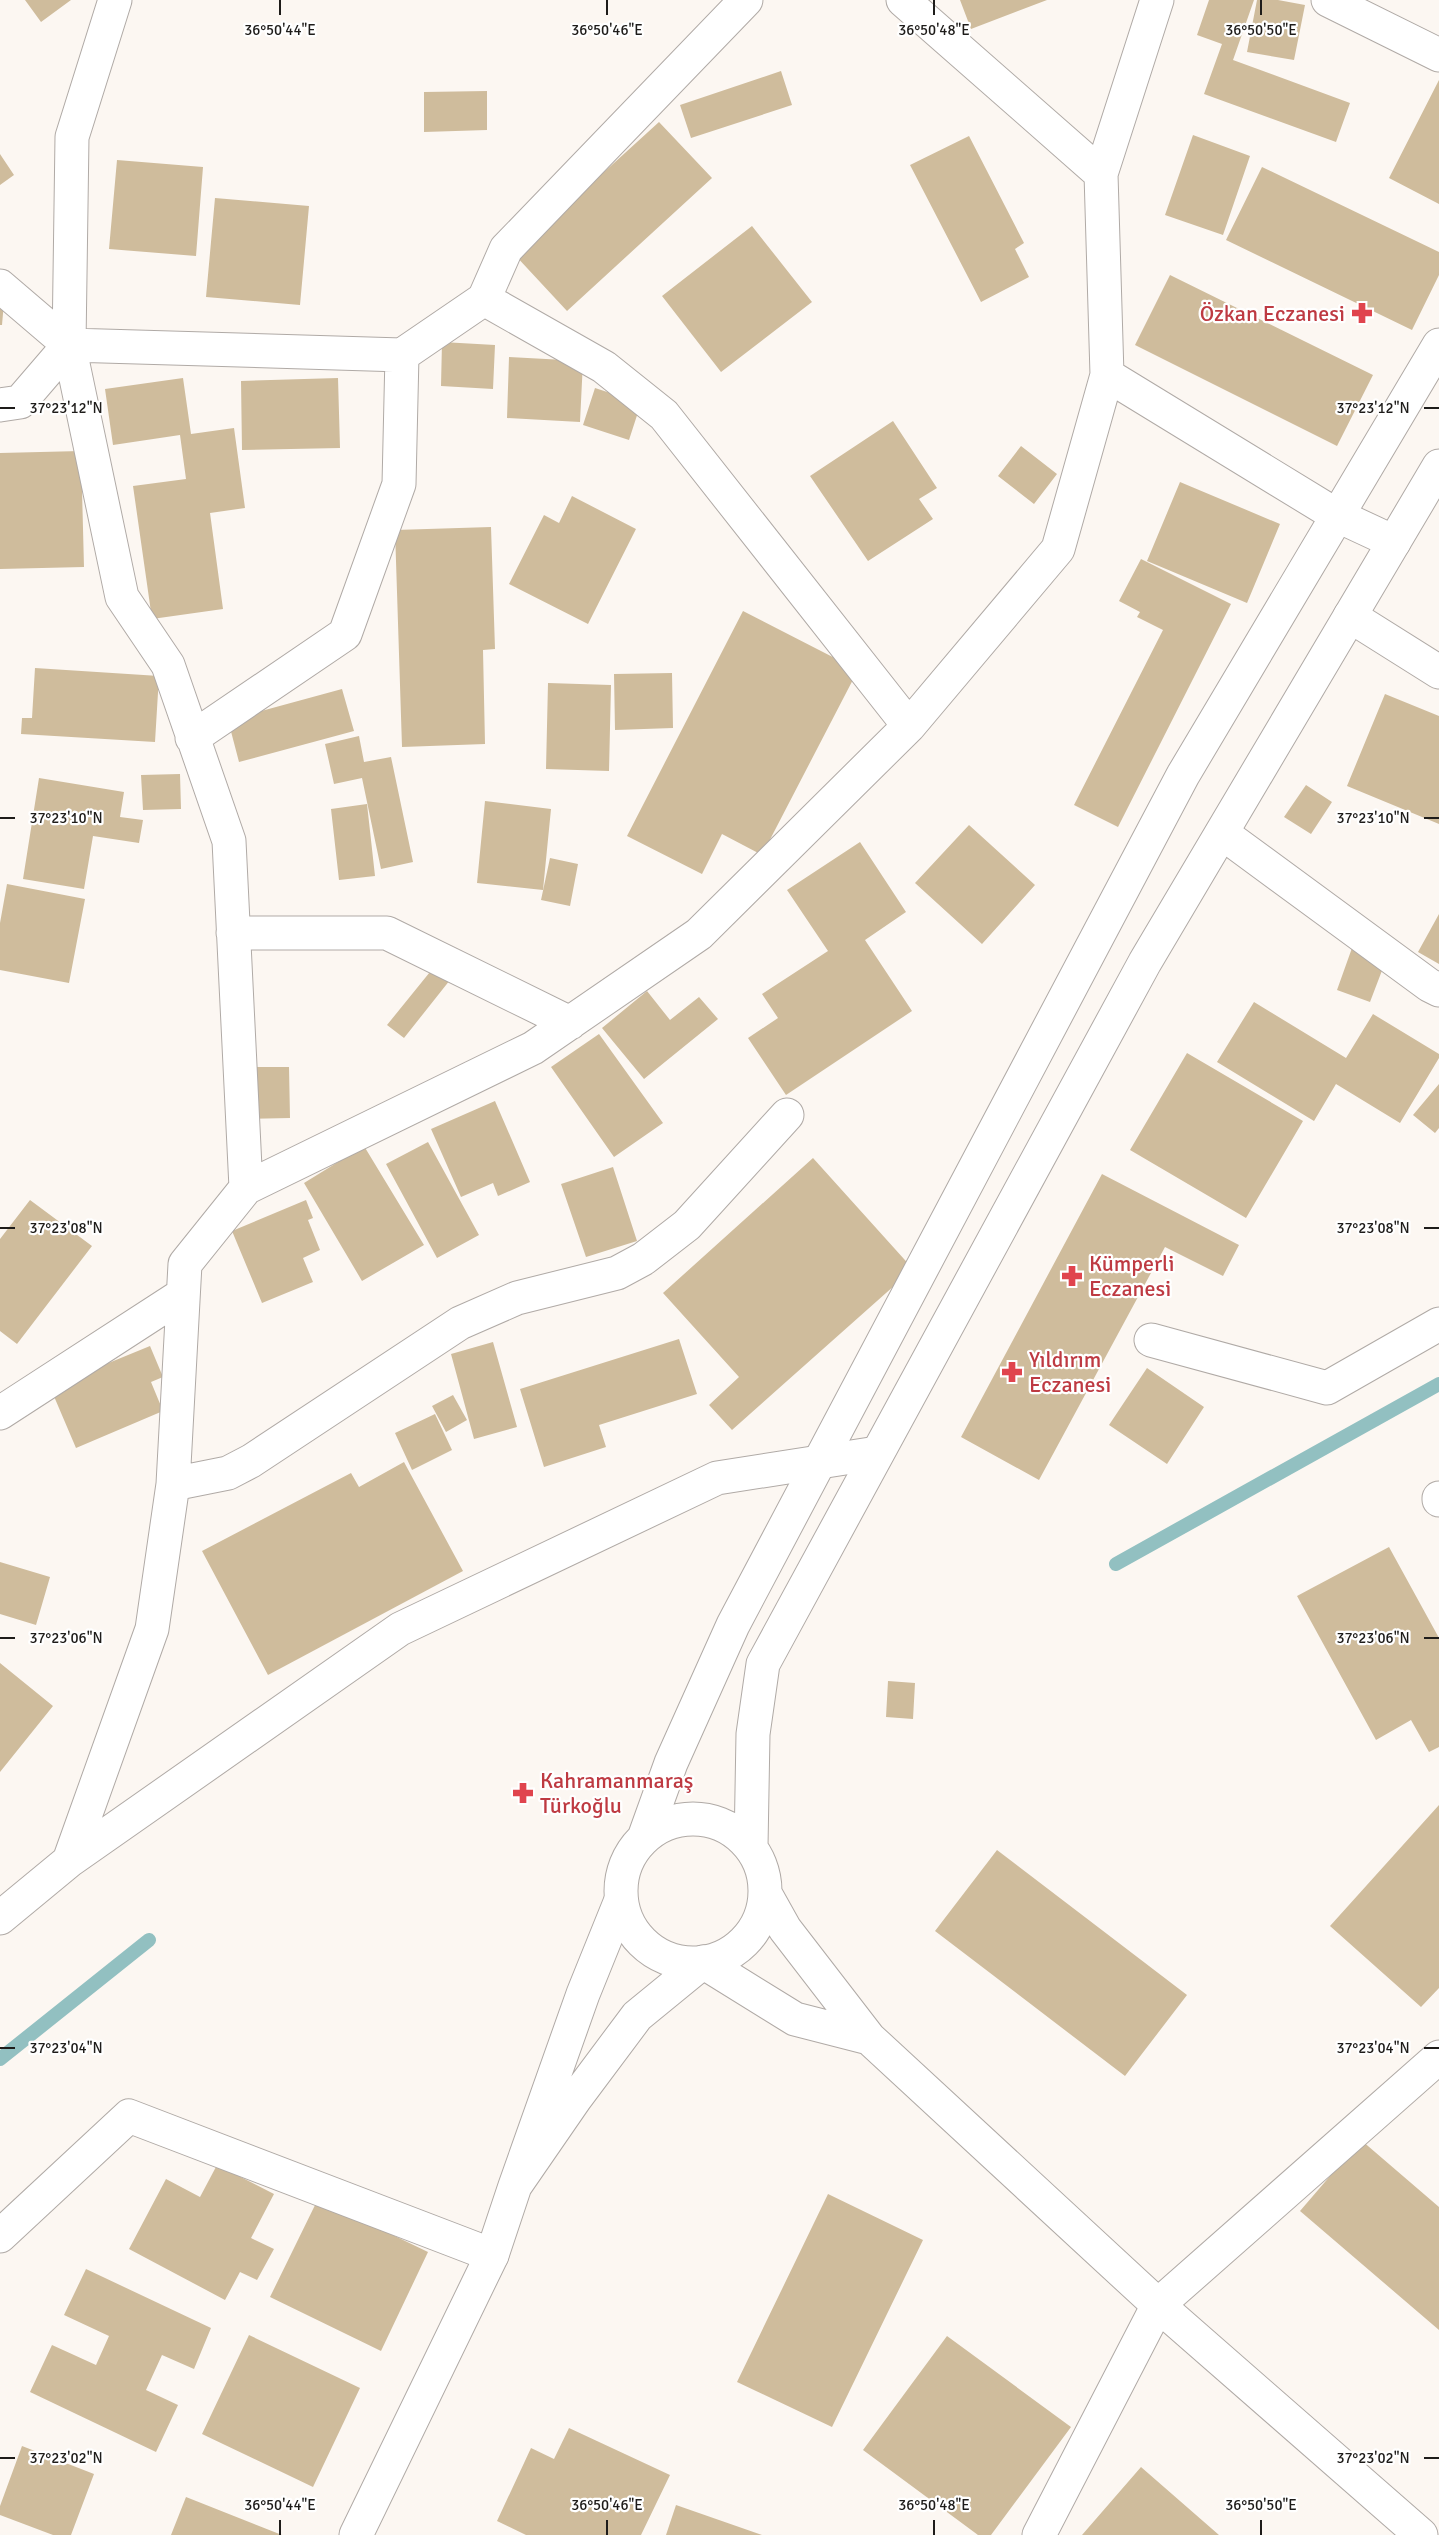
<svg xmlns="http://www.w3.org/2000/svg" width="1439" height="2535" viewBox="0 0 1439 2535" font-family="Signika,sans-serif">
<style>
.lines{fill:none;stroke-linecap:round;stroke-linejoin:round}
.stream{stroke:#92c0c1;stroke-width:14}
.building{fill:#cfbc9c}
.minor-casing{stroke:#b0aaa6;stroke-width:35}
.tertiary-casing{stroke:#b0aaa6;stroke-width:35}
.secondary-casing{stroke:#b0aaa6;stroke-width:35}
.minor{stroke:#fff;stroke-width:33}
.tertiary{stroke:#fff;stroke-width:33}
.secondary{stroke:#fff;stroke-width:33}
.ticks{fill:none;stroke:#1e1c1a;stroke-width:2}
.labels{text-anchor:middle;stroke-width:4.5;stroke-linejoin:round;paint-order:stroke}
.health-label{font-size:22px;fill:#be3a42;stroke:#fff;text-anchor:start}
.ticks-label{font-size:15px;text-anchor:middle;fill:#1e1c1a;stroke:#fff;stroke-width:4.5;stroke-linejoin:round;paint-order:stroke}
</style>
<rect width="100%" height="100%" fill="#fcf7f2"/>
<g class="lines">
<path class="stream" d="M1116,1564L1439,1384
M0,2059L149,1940"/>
</g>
<path class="building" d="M25,0H71L41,22Z
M960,0H1047L971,29Z
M1209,0H1254L1233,60L1350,103L1336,142L1204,94L1222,44L1197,35Z
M1257,0H1278L1305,5L1294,60L1247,52Z
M781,71L792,105L691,138L680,105Z
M1439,80V204L1389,178Z
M487,91V130L424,132V92Z
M659,122L712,178L567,311L514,254Z
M1193,135L1250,156L1223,235L1165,215Z
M969,136L1024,243L1015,249L1029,277L981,302L910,165Z
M0,154L14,175L0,185Z
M117,160L203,167L196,256L109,249Z
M1262,167L1439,252V275L1412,330L1226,240Z
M215,198L309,206L300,305L206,297Z
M752,226L812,302L721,372L662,296Z
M1170,275L1373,375L1337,446L1135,345Z
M0,302H4L2,325H0Z
M442,342L495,345L493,389L441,386Z
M509,357L583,361L580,422L507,418Z
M183,378L191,434L234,428L245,508L210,513L223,609L152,619L133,486L186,479L180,435L113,445L105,389Z
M338,378L340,448L242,450L241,381Z
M595,388L641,403L629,440L583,425Z
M893,421L937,488L919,499L933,519L868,561L810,476Z
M1021,446L1057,474L1034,504L998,476Z
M81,451L84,567L0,569V453Z
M1180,482L1280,524L1247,603L1147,561Z
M572,496L636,529L588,624L509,584L544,515L559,523Z
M491,527L495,649L483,650L485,744L402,747L395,530Z
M1141,559L1231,604L1118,827L1074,805L1163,630L1137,617L1140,612L1119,601Z
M743,611L858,670L762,855L722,834L702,874L627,836Z
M35,668L159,676L155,742L21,734L22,718H32Z
M672,673L673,728L615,730L614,674Z
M548,683L611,685L609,771L546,769Z
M342,689L354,731L239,762L228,720Z
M1385,694L1439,716V824L1347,786Z
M359,736L364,762L391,757L413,862L381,869L362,778L334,784L325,744Z
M180,774L181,809L143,810L141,775Z
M39,778L124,792L120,817L143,820L139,843L93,836L84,889L23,879Z
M1306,785L1332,802L1311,834L1284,817Z
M485,801L551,809L543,890L477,883Z
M367,804L375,876L339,880L331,809Z
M969,825L1035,885L982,944L915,883Z
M860,842L906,912L865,940L912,1011L786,1095L748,1038L778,1018L762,994L828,951L787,890Z
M550,858L578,864L570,906L541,900Z
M7,884L85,899L69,983L0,970V923Z
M1439,914V964L1418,952Z
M1352,948L1386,960L1370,1002L1337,990Z
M434,967L450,980L404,1038L387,1025Z
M647,991L670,1020L699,997L718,1019L644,1079L602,1028Z
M1254,1002L1346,1058L1373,1014L1439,1054V1058L1400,1123L1336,1084L1314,1121L1217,1062Z
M599,1034L663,1123L614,1157L551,1067Z
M1187,1053L1303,1121L1246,1218L1130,1150Z
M243,1067H289L290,1118L244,1119Z
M1439,1084V1128L1435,1133L1413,1115Z
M495,1101L530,1182L498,1196L493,1183L461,1197L431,1129Z
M428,1142L479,1235L437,1258L386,1164Z
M364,1146L424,1245L362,1281L304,1183Z
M813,1158L913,1269L732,1430L709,1405L739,1377L663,1293Z
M613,1167L637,1241L586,1257L561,1184Z
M1102,1174L1239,1245L1223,1276L1165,1247L1039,1480L961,1437Z
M30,1200L92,1246L17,1344L0,1331V1239Z
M306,1200L313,1218L308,1220L320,1250L303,1258L313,1282L262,1303L232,1231Z
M679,1339L697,1394L599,1425L606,1447L544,1467L520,1389Z
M493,1342L517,1427L474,1439L451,1354Z
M150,1346L163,1377L151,1382L163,1411L76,1448L50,1387Z
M1147,1368L1204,1407L1167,1464L1109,1425Z
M453,1395L467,1420L446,1432L432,1406Z
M435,1414L452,1450L412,1470L395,1433Z
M404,1462L463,1571L268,1675L202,1551L351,1473L359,1487Z
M1389,1547L1439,1638V1747L1429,1752L1411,1720L1376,1740L1297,1596Z
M0,1562L50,1577L36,1625L0,1614Z
M0,1663L53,1706L0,1772Z
M888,1681L915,1683L913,1719L886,1717Z
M1439,1805V1988L1421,2007L1330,1926Z
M997,1850L1187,1995L1125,2076L935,1931Z
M1361,2140L1439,2207V2330L1300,2211Z
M217,2165L274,2194L251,2238L274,2249L257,2280L240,2272L225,2300L129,2249L166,2179L200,2197Z
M828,2194L923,2240L832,2427L737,2382Z
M318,2199L428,2252L381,2351L270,2297Z
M86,2269L211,2328L194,2369L162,2355L146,2390L178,2405L156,2452L30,2392L52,2345L96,2365L109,2336L64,2315Z
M249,2335L360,2388L313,2487L202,2434Z
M947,2336L1071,2427L991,2535H978L863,2450Z
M569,2428L670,2475L641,2535H526L497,2521L531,2448L554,2459Z
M22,2446L94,2474L71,2535H53L0,2515V2506Z
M1141,2467L1219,2535H1082Z
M186,2497L282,2535H171Z
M676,2505L762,2535H666Z"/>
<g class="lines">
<defs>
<path id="minor" d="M115,0L72,137L69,345L122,597L168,665L229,841L246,1188
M903,0L1101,174
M0,286L69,345L402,355L484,299L506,249L746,0
M484,299L604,367L664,415L909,726
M1107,375L1336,515L1394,542
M0,405L20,402L69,345
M1350,616L1439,672
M192,738L345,634L399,484L402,355
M1222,833L1429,985L1439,990
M233,933H387L570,1023
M1151,1340L1327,1388L1439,1324
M0,1413L182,1295
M173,1484L228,1473L251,1461L460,1323L517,1298L617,1273L643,1259L687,1225L787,1115
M1439,1498V1500
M69,1861L152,1629L173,1484L185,1264L246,1188L533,1048L699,934L909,726L1058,549L1107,375L1101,174L1157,0
M0,1918L69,1861L400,1629L717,1478L877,1453
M0,2236L129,2116L492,2255
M1039,2535L1158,2305L1439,2057"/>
<path id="tertiary" d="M1328,0L1439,55
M621,1900L583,1994L515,2186L575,2099L637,2016L703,1962
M356,2535L492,2255L515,2186"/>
<path id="secondary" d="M621 1891a72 72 0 1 1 144 0a72 72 0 1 1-144 0Z
M644,1838L671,1763L733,1625L1183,775L1439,345
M751,1847L753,1734L763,1664L1145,962L1439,466
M766,1895L785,1929L869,2038L1158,2305L1421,2535
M703,1962L795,2019L869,2038"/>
</defs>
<use href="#minor" class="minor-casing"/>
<use href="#tertiary" class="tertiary-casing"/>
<use href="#secondary" class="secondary-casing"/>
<use href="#minor" class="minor"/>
<use href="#tertiary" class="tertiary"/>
<use href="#secondary" class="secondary"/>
</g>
<path class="ticks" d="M280,0V15M607,0V15M934,0V15M1261,0V15M0,408H15M1424,408H1439M0,818H15M1424,818H1439M0,1228H15M1424,1228H1439M0,1638H15M1424,1638H1439M0,2048H15M1424,2048H1439M0,2458H15M1424,2458H1439M280,2520V2535M607,2520V2535M934,2520V2535M1261,2520V2535"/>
<defs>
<symbol id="pharmacy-bare" viewBox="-9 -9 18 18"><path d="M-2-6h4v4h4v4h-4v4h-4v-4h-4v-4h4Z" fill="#e0444e" stroke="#fff" stroke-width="2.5" paint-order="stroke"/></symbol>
</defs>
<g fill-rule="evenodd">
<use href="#pharmacy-bare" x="1347" y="298" width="30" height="30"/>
<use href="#pharmacy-bare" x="1057" y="1261" width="30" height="30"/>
<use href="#pharmacy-bare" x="997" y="1357" width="30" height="30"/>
<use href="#pharmacy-bare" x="508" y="1778" width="30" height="30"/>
</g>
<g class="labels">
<g class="health-label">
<text x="1345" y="321" text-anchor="end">Özkan Eczanesi</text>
<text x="1089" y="1271">Kümperli<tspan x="1089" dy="25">Eczanesi</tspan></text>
<text x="1029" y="1367">Yıldırım<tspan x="1029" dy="25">Eczanesi</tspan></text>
<text x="540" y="1788">Kahramanmaraş<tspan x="540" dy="25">Türkoğlu</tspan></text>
</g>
</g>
<g class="ticks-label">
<text x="280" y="35">36°50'44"E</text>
<text x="607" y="35">36°50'46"E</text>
<text x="934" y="35">36°50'48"E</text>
<text x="1261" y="35">36°50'50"E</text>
<text x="66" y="413">37°23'12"N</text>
<text x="1373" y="413">37°23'12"N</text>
<text x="66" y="823">37°23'10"N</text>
<text x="1373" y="823">37°23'10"N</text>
<text x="66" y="1233">37°23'08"N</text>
<text x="1373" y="1233">37°23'08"N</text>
<text x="66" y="1643">37°23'06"N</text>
<text x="1373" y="1643">37°23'06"N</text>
<text x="66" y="2053">37°23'04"N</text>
<text x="1373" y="2053">37°23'04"N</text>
<text x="66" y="2463">37°23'02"N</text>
<text x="1373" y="2463">37°23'02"N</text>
<text x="280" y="2510">36°50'44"E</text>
<text x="607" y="2510">36°50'46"E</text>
<text x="934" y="2510">36°50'48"E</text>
<text x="1261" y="2510">36°50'50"E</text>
</g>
</svg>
